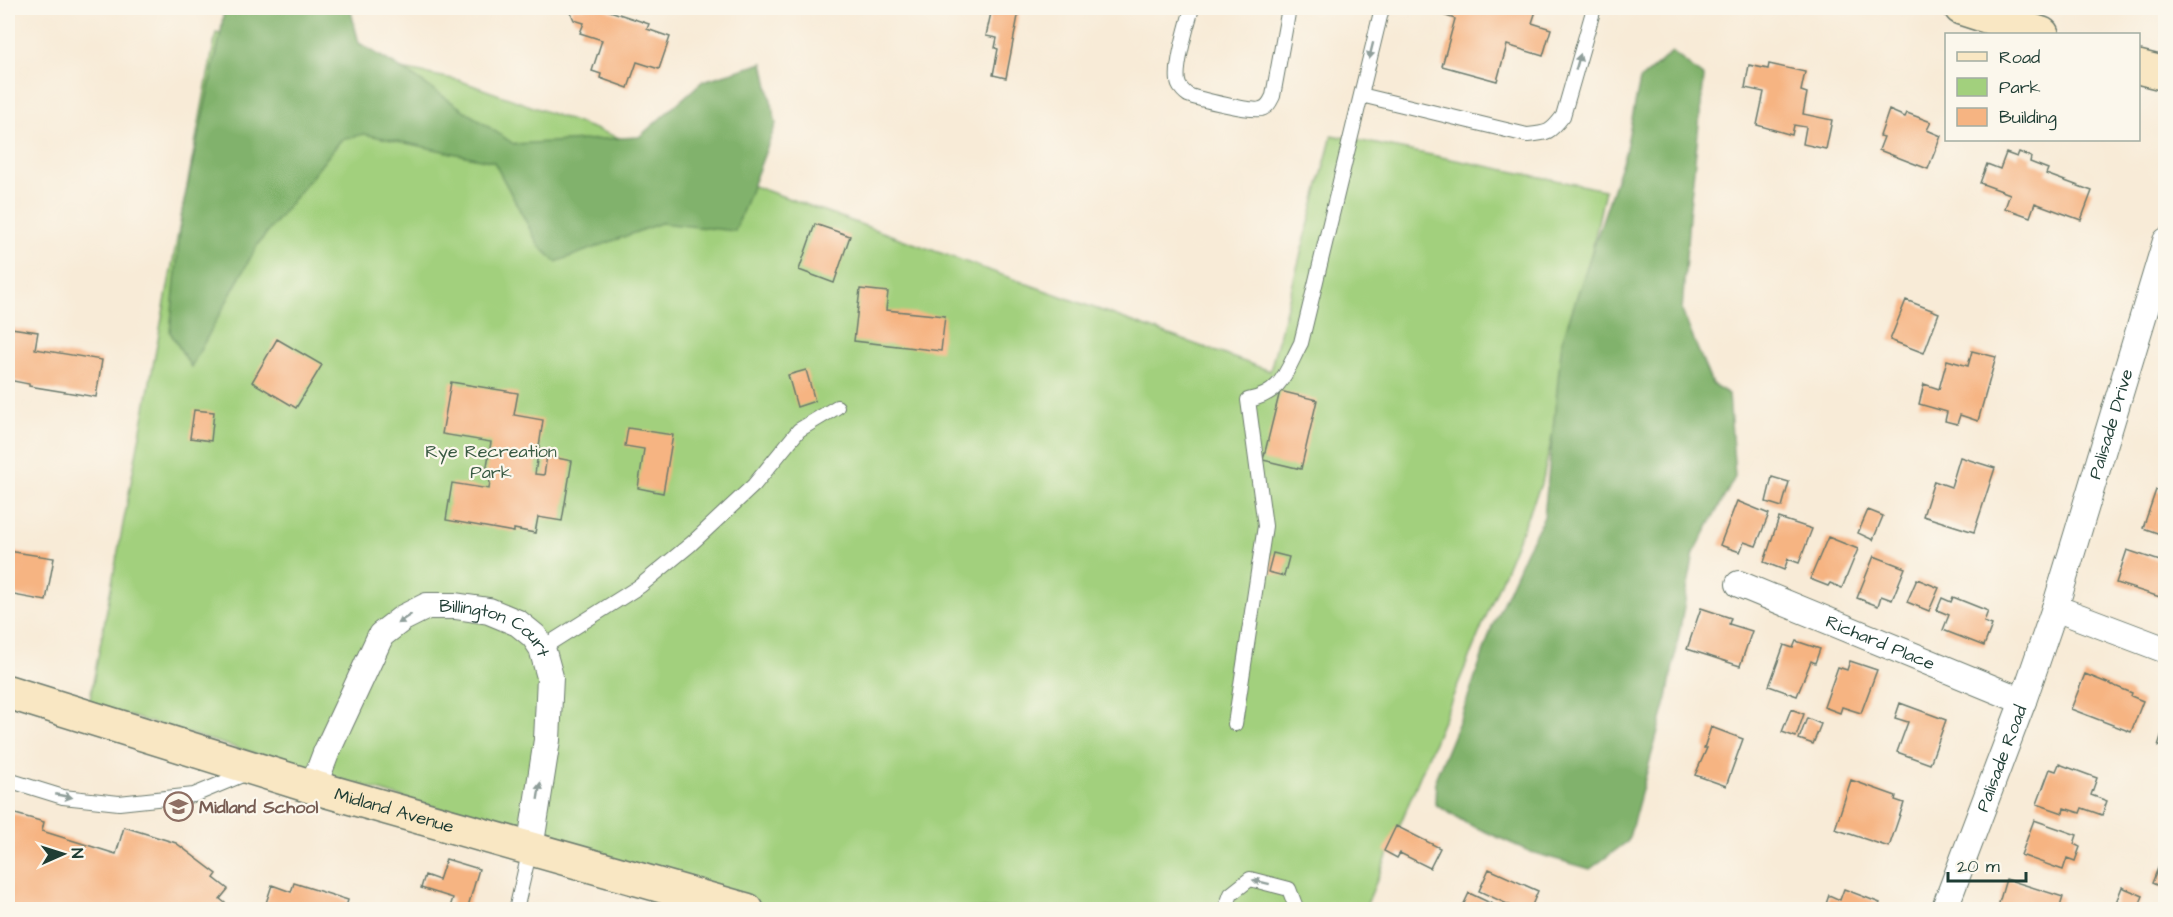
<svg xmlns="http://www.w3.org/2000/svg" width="2173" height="917" viewBox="0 0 2173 917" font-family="'Architects Daughter',sans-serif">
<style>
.green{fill:#a2d07d;stroke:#608658;stroke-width:1.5}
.forest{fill:#81b26c;stroke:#507850;stroke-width:1.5}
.building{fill:#f6b482}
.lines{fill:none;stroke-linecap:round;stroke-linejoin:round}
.lane-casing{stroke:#6b7a6d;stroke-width:16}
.street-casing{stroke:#6b7a6d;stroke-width:28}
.secondary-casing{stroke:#6b7a6d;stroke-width:36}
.lane{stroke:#fff;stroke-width:14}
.street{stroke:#fff;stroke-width:26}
.secondary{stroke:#f9e7c3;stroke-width:33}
.oneway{fill:#8f9e9a}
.labels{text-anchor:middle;stroke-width:4.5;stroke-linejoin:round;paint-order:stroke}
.street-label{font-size:18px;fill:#1f3d34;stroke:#fbf7ec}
.park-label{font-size:18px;fill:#395a43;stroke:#fbf7ec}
.education-label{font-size:18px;font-weight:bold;fill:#785e54;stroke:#fbf7ec;text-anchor:start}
</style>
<rect width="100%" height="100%" fill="#fbf7ec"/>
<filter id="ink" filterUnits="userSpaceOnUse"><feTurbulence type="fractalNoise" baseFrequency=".0167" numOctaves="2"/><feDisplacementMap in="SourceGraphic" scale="12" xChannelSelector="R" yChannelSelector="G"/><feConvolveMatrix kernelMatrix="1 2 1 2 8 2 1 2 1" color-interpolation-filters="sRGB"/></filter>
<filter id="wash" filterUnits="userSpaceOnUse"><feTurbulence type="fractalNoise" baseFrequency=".008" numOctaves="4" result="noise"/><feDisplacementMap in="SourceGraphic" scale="24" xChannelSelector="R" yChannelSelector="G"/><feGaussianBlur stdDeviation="1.35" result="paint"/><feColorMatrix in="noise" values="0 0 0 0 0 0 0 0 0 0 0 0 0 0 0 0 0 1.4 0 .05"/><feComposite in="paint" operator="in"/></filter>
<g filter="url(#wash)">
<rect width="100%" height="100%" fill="#f8ebd7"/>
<path class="green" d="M216,33L458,80L1270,371L1332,135L1605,190L1543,479L1365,909H776L89,704Z"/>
<path class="forest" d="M224,8H350L359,43L413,76L514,144L639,137L703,81L763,63L776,124L735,231L661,223L556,262L539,246L494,162L364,134L341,140L258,244L191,367L170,332L182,211L221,32Z
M1672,52L1704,77L1689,216L1682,311L1712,384L1729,394L1735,477L1694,553L1667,698L1628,841L1590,869L1531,852L1466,823L1435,804L1436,777L1463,712L1492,627L1526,551L1544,517L1562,341L1625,153L1640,80Z"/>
<g id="blocks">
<path class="building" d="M572,8H601L649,24L647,29L670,37L659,69L637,62L628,88L600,78L601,74L592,71L602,40L580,33L584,23L574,20L571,13Z
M992,8L1019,11L1006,78L993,75L998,49L995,48L997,38L986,36Z
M1438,8H1537L1532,23L1551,29L1543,56L1507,45L1497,81L1442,66L1455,19L1437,13Z
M1769,64L1805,72L1801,91L1807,93L1803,114L1832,120L1826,149L1803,144L1806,127L1794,125L1792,135L1757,125L1764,92L1745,88L1749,65L1768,69Z
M1889,110L1905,117L1907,113L1931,122L1927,130L1941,136L1928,169L1879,150L1884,137L1880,136Z
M2019,152L2031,157L2030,162L2048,169L2046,174L2092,191L2081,220L2035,203L2030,217L2005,208L2010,194L1980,183L1987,164L2000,169L2006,153L2017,157Z
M815,224L850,236L834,283L799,270Z
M860,289L888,292L886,310L945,316L941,351L854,341Z
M1906,300L1939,313L1924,353L1890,340Z
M11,328L38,332L35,349L102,360L96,397L29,386V384L8,380V345Z
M277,339L322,365L296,408L252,382Z
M1972,351L1996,357L1978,421L1960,415L1957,424L1945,421L1947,412L1919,404L1924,384L1939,389L1947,360L1968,366Z
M806,370L815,401L797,407L788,375Z
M451,382L518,393L514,415L543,420L535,474L544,475L547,456L572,461L562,521L538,517L535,533L514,529V532L446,520L452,483L489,489L491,473L486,472L491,442L442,434Z
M1280,391L1317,400L1301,469L1263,460Z
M194,410L214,412L211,441L190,438Z
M628,428L673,435L663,493L638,488L644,449L625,446Z
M1960,457L1995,468L1974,532L1923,516L1934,481L1951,487Z
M1772,477L1789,482L1782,507L1766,502Z
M2156,490L2166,493V536L2143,528Z
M1737,501L1769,514L1756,546L1744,542L1740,552L1720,545Z
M1868,510L1883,516L1873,540L1858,533Z
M1779,518L1812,529L1799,563L1788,559L1784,570L1764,562Z
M1828,537L1858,549L1842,588L1830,583L1828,586L1810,579Z
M2127,550L2166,563V599L2116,583Z
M8,551L54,558L46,601L8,594Z
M1273,553L1289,557L1284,576L1268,572Z
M1874,556L1905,568L1892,600L1881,596L1878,606L1857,598Z
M1917,579L1939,588L1929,611L1907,602Z
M1953,597L1988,611L1984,622L1992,625L1984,646L1943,630L1949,615L1937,610L1942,598L1951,602Z
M1701,608L1731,618L1729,624L1752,631L1740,666L1687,649Z
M1796,641L1820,649L1815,663L1811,661L1797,696L1769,686L1784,645L1793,648Z
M1850,661L1877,670L1861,713L1842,707L1840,713L1824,707L1838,667L1847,670Z
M2085,674L2132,693L2131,696L2143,701L2131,732L2071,709Z
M1900,703L1946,720L1930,764L1897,752L1908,722L1895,718Z
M1791,709L1804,714L1796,737L1782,732Z
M1807,718L1821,724L1813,744L1799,739Z
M2165,724H2166V749L2158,746Z
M1711,727L1743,739L1726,786L1695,775L1707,748H1704Z
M2059,764L2097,778L2091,795L2107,801L2102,815L2082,808L2080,813L2064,808L2063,813L2037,804L2050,769L2056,771Z
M1851,780L1896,796L1895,800L1904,803L1889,847L1835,829Z
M12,813L44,822L42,831L116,854L124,827L176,843L217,874L214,878L228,889L220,899L234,910H8V823Z
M2034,820L2077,835L2074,844L2080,847L2075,861L2067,858L2063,870L2021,855Z
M1396,826L1440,848L1430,868L1400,853L1397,858L1384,851Z
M446,859L479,869L467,910H449L453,898L421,888L425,875L439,880Z
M2158,868L2166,871V889L2152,883Z
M1489,869L1538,891L1530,910H1520L1479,891Z
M2006,879L2063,897L2059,910H1997Z
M294,883L348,900L346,907L350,910H257L265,906L272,885L291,892Z
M2122,887L2143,896L2137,910H2113Z
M1844,889L1880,903L1877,910H1824L1829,895L1840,900Z
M1469,893L1505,910H1461Z"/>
</g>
</g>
<g filter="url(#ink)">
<use href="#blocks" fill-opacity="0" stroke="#6b7a6d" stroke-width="1.5"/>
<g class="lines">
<defs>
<path id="lane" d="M1192,8C1188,23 1173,71 1179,85C1180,88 1185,93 1188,95C1198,99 1252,112 1261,109C1268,107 1270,102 1273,96L1289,8
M1361,95L1527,135C1548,133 1550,133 1563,116L1594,8
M542,648L640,586L691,544L754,485L799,430L837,407
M1235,724L1265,526L1248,400C1282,394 1286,371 1301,343L1382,8
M8,780L63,797L119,803L194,795L247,773
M516,910L530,849
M1225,910L1231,894L1250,879L1289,889L1297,910"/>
<g id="street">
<path id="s1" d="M1739,584L2023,701"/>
<path d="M2055,608L2166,650"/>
<path id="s2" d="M313,787L326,753L381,635L403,618L427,606H455L489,611L518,623L534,636L542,648L550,677L547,740L530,849"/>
<path id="s3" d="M1944,910L2023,701L2055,608L2166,241"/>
</g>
<g id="secondary">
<path d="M1961,8L2042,34"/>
<path d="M2138,67L2166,74"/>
<path id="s4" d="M8,692L313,787L747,910"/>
</g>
</defs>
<use href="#lane" class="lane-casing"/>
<use href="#street" class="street-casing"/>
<use href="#secondary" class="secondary-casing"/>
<use href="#lane" class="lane"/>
<use href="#street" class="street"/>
<use href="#secondary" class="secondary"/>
</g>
<defs><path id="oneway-solid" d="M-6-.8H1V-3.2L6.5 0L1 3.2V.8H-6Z" transform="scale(1.5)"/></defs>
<g class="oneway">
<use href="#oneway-solid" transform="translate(1371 51) rotate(104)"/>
<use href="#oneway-solid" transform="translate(1578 62) rotate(-74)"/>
<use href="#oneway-solid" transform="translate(404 619) rotate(147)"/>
<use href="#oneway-solid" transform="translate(539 791) rotate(-81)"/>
<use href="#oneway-solid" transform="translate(64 796) rotate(11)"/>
<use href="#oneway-solid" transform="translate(1261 882) rotate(-166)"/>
</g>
</g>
<defs>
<symbol id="school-ring" viewBox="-11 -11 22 22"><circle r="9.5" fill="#fbf7ec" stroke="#8d6e63" stroke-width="1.5"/><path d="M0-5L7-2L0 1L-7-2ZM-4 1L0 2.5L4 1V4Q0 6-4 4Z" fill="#8d6e63"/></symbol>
</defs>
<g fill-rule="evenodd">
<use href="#school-ring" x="162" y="790" width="33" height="33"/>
</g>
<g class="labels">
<g class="street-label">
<text dy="6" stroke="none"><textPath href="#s3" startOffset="514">Palisade Drive</textPath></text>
<text dy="6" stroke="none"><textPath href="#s2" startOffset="296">Billington Court</textPath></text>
<text dy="6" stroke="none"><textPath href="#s1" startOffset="153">Richard Place</textPath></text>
<text dy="6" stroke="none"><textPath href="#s3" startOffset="162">Palisade Road</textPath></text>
<text dy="6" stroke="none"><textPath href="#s4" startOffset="404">Midland Avenue</textPath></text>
</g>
<g class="park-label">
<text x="491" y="457">Rye Recreation<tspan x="491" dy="21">Park</tspan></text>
</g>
<g class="education-label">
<text x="199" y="813">Midland School</text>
</g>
</g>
<rect width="2173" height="917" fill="none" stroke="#fbf7ec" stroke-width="30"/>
<rect x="1945" y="33" width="195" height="108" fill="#fbf7ec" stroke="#a3ada2" stroke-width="1.5"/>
<rect x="1957" y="52" width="30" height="9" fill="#f9e7c3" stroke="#a3ada2" stroke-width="1.5"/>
<text x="1999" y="63" font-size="18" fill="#1f3d34">Road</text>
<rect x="1957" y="78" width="30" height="18" fill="#a2d07d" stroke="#a3ada2" stroke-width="1.5"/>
<text x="1999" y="93" font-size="18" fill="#1f3d34">Park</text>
<rect x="1957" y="108" width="30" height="18" fill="#f6b482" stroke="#a3ada2" stroke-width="1.5"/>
<text x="1999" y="123" font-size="18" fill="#1f3d34">Building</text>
<g transform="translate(63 854) rotate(87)" stroke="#fbf7ec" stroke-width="4.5" paint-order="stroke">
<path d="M0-4.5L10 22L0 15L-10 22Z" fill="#1f3d34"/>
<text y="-9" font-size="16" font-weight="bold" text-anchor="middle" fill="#1f3d34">N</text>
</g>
<path d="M1948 872v9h78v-9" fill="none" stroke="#1f3d34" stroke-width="3"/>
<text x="1957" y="872" font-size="18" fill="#1f3d34" stroke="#fbf7ec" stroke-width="4.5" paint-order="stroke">20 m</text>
</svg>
